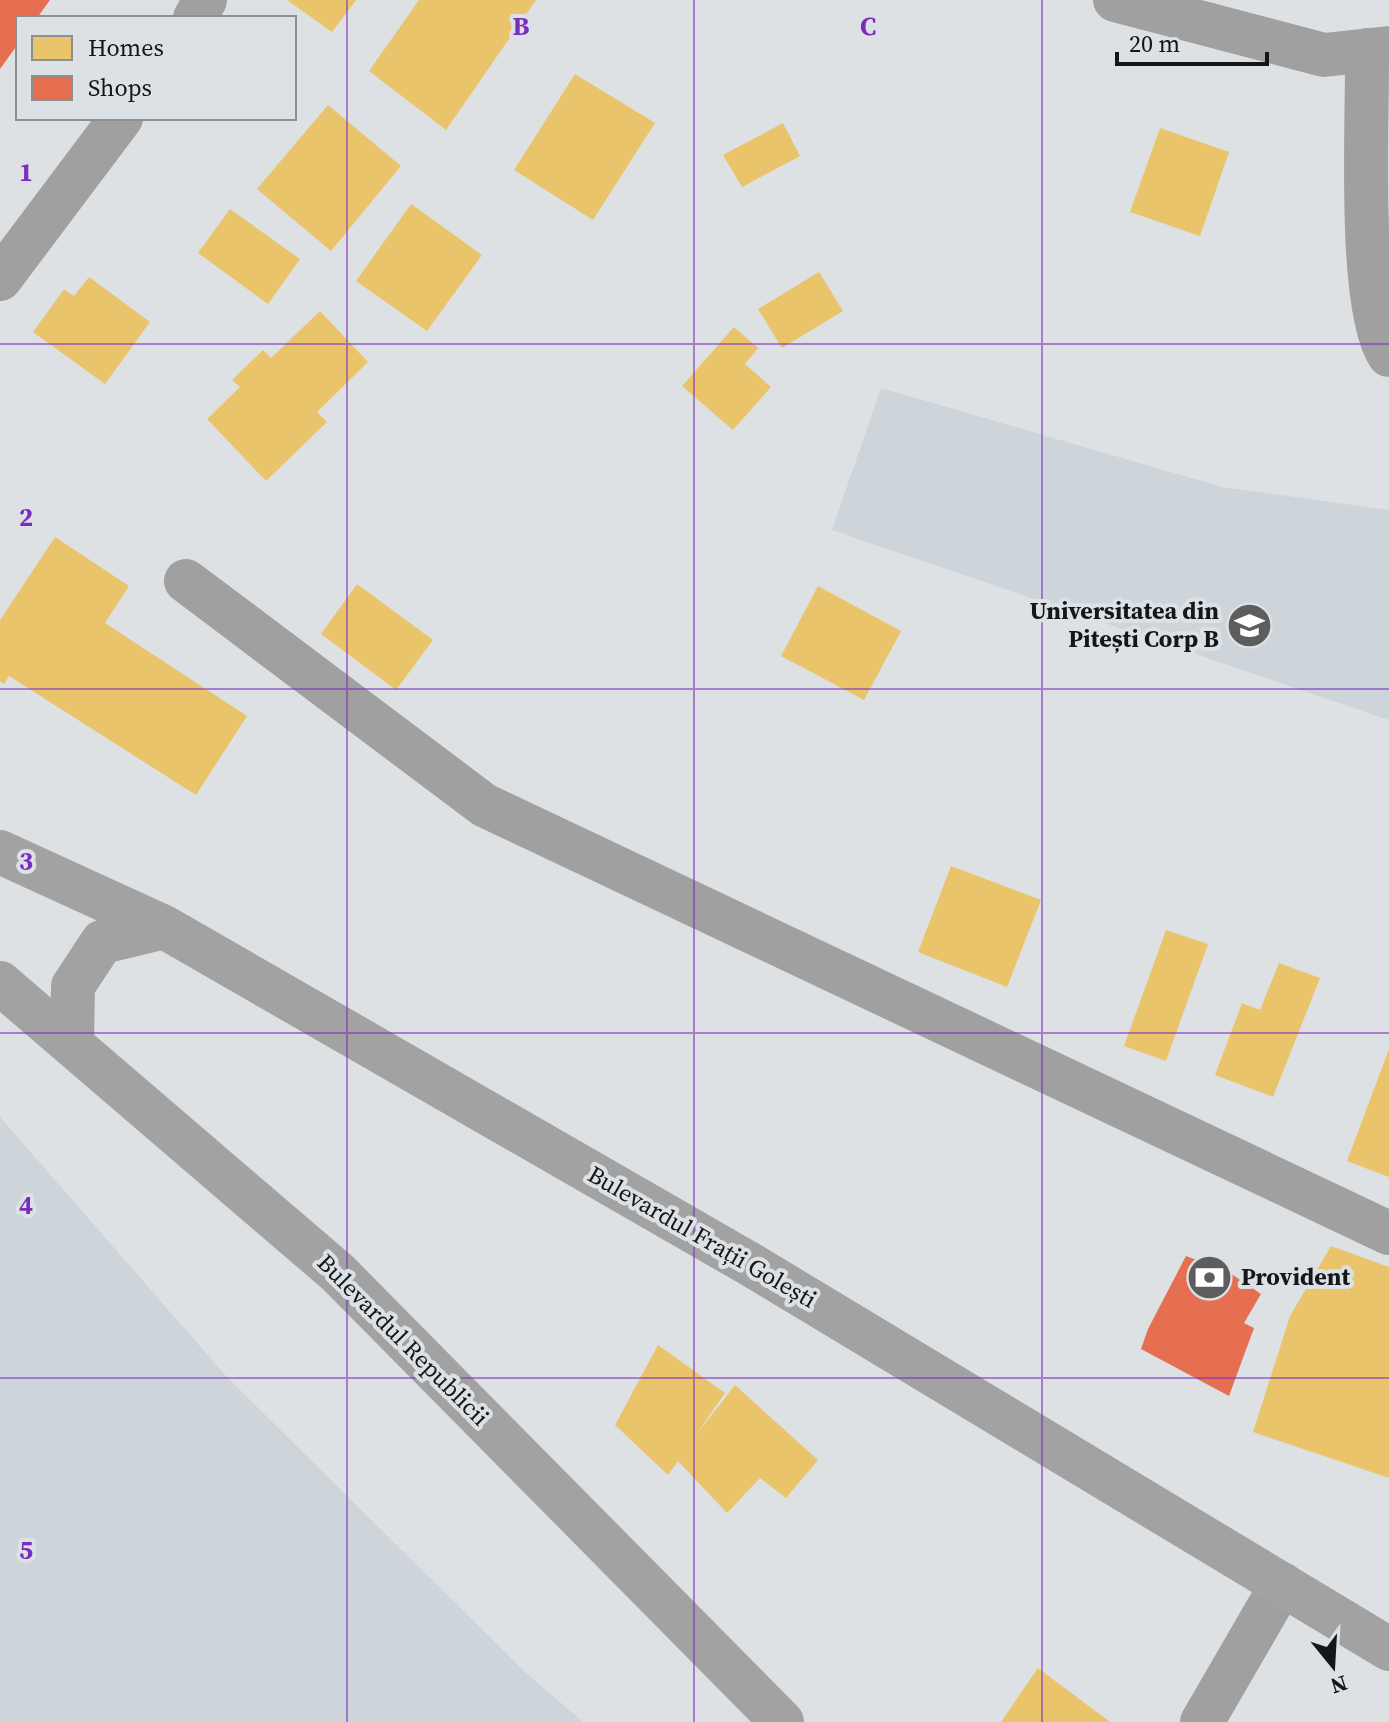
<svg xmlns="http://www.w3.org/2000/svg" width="1389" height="1722" viewBox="0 0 1389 1722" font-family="'Source Serif 4',serif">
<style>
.built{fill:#cdd4da}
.homes{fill:#e9c46a}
.shops{fill:#e76f51}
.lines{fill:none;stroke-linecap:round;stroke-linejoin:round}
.minor{stroke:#a0a0a0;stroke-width:44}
.primary{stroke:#a2a2a3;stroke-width:44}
.grid{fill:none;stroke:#7b2cbf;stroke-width:2;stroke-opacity:0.55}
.labels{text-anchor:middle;stroke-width:8;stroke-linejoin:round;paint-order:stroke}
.poi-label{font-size:24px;font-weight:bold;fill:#141617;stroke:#dce1e5;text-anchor:end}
.street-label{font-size:24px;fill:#141617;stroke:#dce1e5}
.grid-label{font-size:26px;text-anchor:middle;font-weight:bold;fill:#7b2cbf;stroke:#dce1e5;stroke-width:8;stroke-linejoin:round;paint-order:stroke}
</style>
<rect width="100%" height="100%" fill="#dee1e3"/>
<path class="built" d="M881,388L1222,487L1389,510V720L832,530Z
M0,1117L225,1375L524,1671L583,1722H0Z"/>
<path class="homes" d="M287,0H356L332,32Z
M419,0H536L446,130L369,71Z
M575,74L655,123L593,220L514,170Z
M328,105L401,166L331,251L257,189Z
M783,123L800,156L742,187L723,155Z
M1160,128L1229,152L1200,236L1130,212Z
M411,204L482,255L427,331L356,281Z
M230,209L300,259L268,304L198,253Z
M819,272L843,311L782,348L758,309Z
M89,277L150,322L105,384L33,332L64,289L74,296Z
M320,311L368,362L317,412L327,422L266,481L207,419L240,387L232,380L263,350L271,358Z
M734,327L758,348L745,364L771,387L733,430L682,386Z
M55,537L129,586L105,623L247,716L196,795L9,676L4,684L0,681V620Z
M357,584L433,640L396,690L321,634Z
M818,586L901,631L864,700L781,656Z
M951,866L1041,900L1007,987L918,952Z
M1166,930L1208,944L1166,1061L1124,1046Z
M1279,963L1320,978L1273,1097L1215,1075L1242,1003L1260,1010Z
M1389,1049V1177L1347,1161Z
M1331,1246L1389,1267V1478L1253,1432L1290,1316Z
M658,1345L725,1393L696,1435L735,1385L818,1460L786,1498L760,1478L727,1513L678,1461L668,1475L615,1425Z
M1038,1668L1110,1722H1001Z"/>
<path class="shops" d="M0,0H50L37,18H18V44L0,69Z
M1186,1256L1230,1273L1261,1294L1244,1323L1254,1328L1229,1396L1141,1349L1148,1329Z"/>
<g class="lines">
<path class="minor" d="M1115,0L1324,55L1389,48
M195,18L205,0
M1367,50C1368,115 1357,308 1389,355
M0,279L121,118
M186,581L484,805L1389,1233
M1202,1722L1282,1584"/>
<path class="primary" d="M0,852L164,927L748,1263L1389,1649
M0,983L338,1273L782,1722
M72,1042L73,986L102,942L164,927"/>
</g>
<path class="grid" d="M347,0V1722M694,0V1722M1042,0V1722M0,344H1389M0,689H1389M0,1033H1389M0,1378H1389"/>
<defs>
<symbol id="university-disc" viewBox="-11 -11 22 22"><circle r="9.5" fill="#5b5d5e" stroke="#dce1e5"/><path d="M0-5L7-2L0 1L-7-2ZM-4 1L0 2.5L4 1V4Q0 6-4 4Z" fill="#fff"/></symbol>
<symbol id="bank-disc" viewBox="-11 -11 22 22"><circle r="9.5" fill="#5b5d5e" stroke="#dce1e5"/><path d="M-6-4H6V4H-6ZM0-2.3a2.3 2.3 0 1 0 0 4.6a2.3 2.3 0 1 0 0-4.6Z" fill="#fff"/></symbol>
</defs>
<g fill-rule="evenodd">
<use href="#university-disc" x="1224" y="600" width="51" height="51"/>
<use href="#bank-disc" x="1184" y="1252" width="51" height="51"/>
</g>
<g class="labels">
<g class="poi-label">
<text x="1219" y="619">Universitatea din<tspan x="1219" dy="28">Pitești Corp B</tspan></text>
<text x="1241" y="1285" text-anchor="start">Provident</text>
</g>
<g class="street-label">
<text transform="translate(702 1237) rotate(30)" y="8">Bulevardul Frații Golești</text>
<text transform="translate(403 1340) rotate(45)" y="8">Bulevardul Republicii</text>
</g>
</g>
<g class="grid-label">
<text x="521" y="35">B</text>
<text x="868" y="35">C</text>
<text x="26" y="181">1</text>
<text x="26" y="526">2</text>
<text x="26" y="870">3</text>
<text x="26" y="1214">4</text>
<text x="26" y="1559">5</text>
</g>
<rect x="16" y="16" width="280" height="104" fill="#dce1e5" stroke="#8c9093" stroke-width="2"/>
<rect x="32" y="36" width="40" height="24" fill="#e9c46a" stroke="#8c9093" stroke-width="2"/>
<text x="88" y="56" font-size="24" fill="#141617">Homes</text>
<rect x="32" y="76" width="40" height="24" fill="#e76f51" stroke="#8c9093" stroke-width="2"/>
<text x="88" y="96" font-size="24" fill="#141617">Shops</text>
<g transform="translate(1333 1666) rotate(162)" stroke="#dce1e5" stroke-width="6" paint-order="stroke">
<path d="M0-6L14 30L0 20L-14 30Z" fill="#141617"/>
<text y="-12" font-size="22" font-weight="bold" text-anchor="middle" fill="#141617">N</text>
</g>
<path d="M1117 52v12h150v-12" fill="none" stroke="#141617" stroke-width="4"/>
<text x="1129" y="52" font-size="24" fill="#141617" stroke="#dce1e5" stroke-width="6" paint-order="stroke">20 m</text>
</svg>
